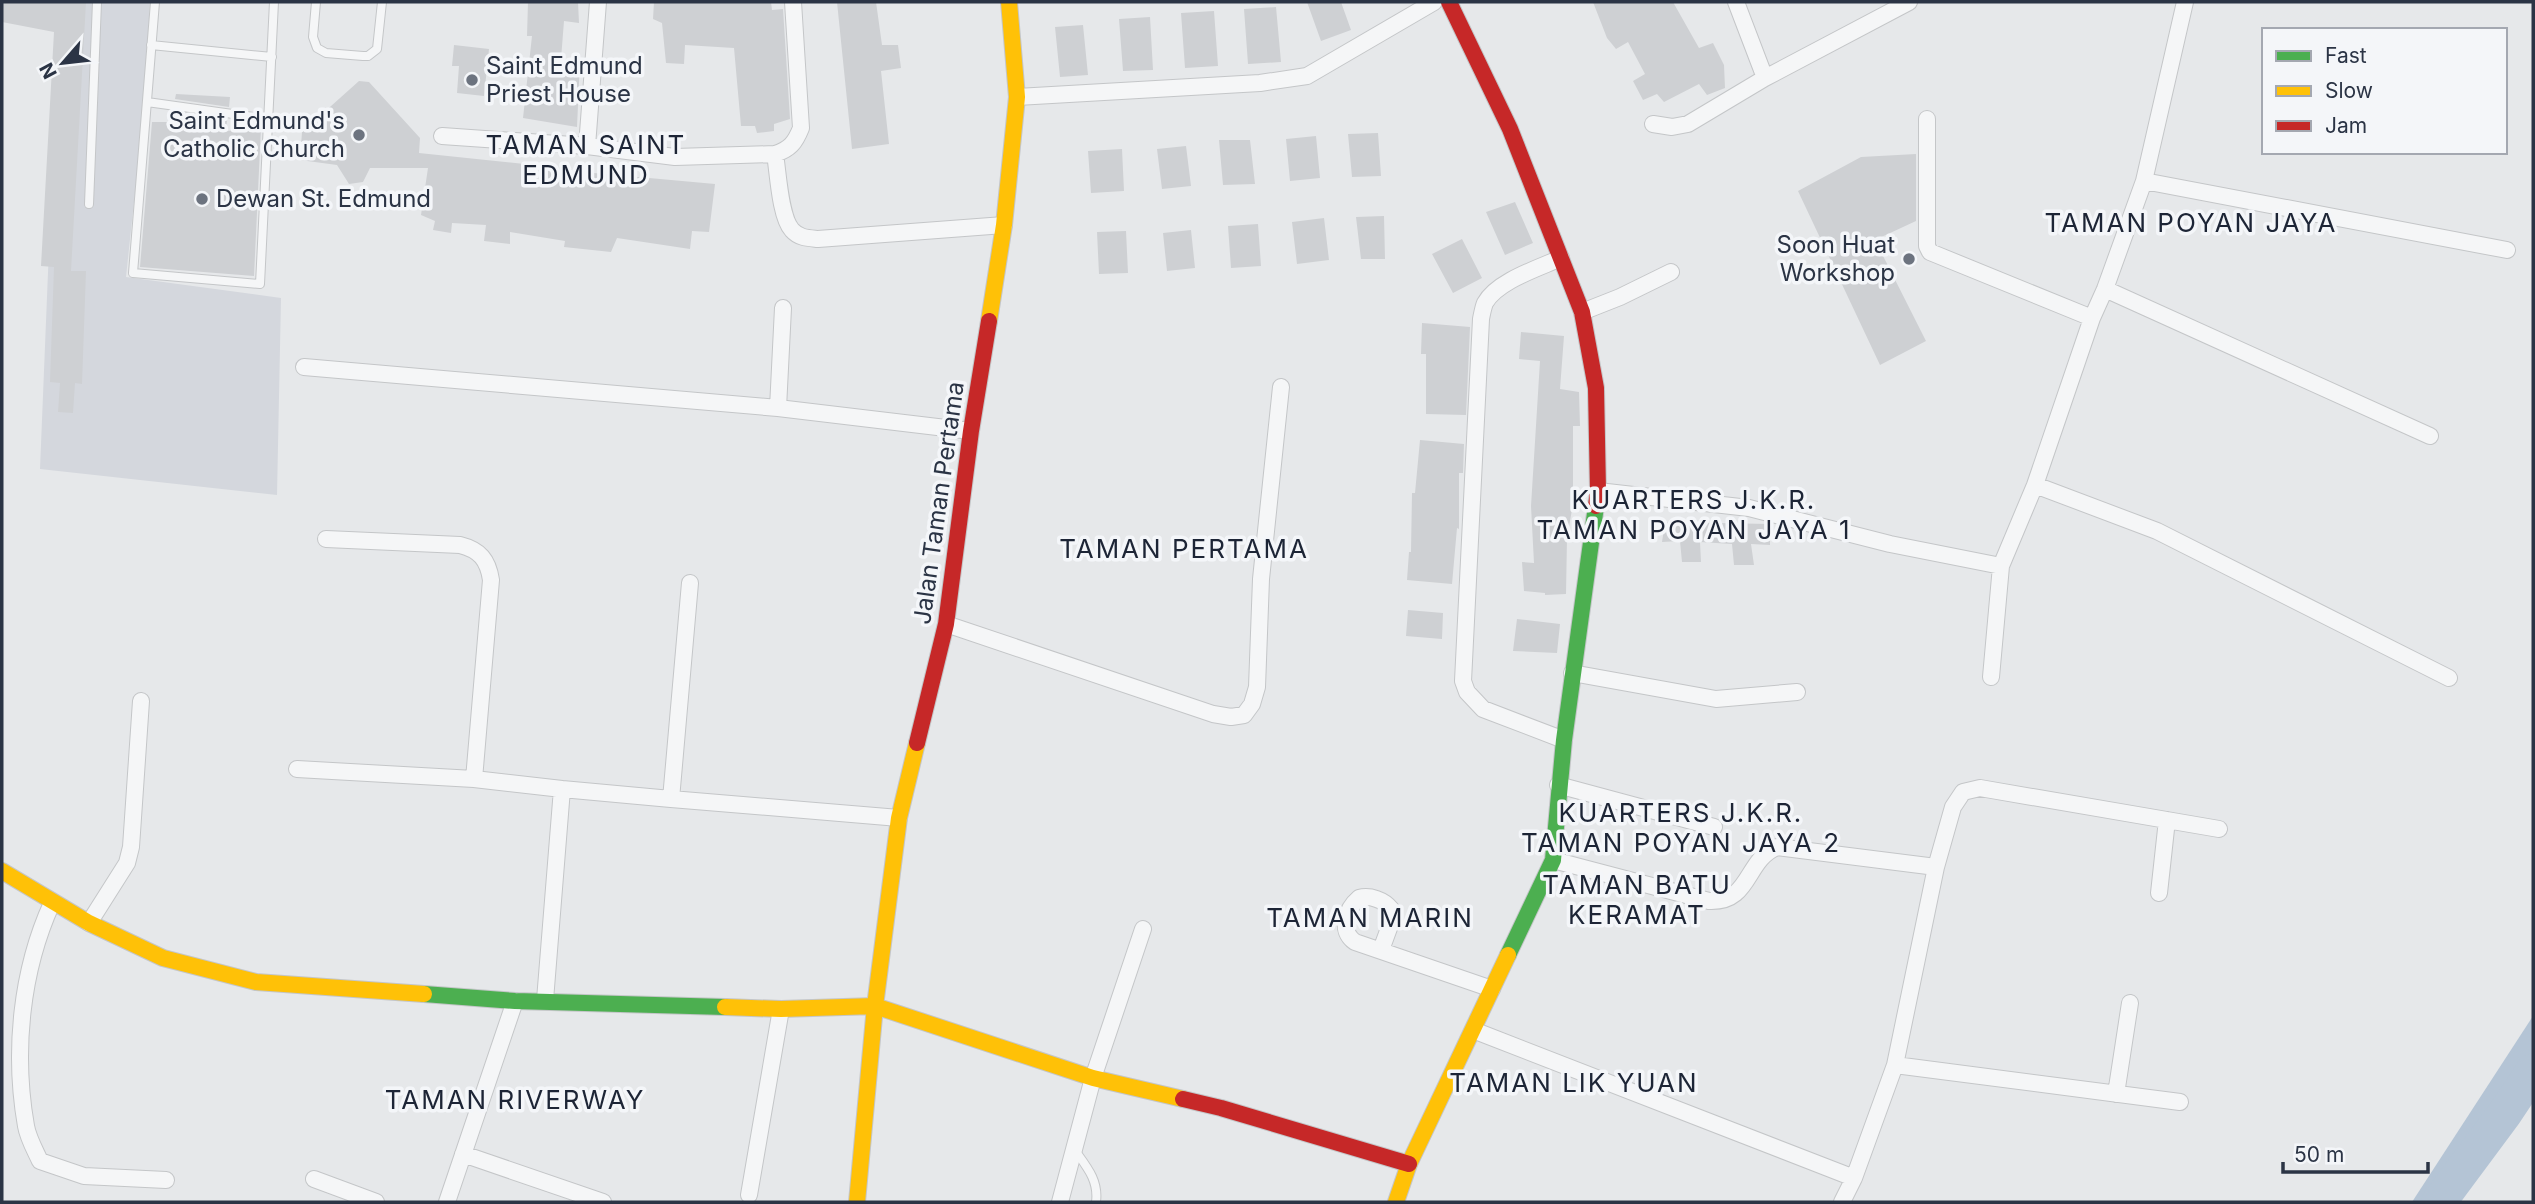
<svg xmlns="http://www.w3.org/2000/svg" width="2535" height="1204" viewBox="0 0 2535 1204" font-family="Inter,sans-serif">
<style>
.built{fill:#d4d7dd}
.water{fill:#b4c4d5}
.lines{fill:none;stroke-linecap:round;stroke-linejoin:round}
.river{stroke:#b4c4d5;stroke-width:35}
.building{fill:#ced0d3}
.lane-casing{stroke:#c4c6c8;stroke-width:10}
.street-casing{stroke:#c4c6c8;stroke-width:18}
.fast-casing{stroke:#c4c6c8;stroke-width:18}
.slow-casing{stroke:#c4c6c8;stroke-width:18}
.jam-casing{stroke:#c4c6c8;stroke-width:18}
.lane{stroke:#f5f6f7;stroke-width:8}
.street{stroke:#f5f6f7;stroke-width:16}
.fast{stroke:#4caf50;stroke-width:16}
.slow{stroke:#ffc107;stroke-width:16}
.jam{stroke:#c62828;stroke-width:16}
.poi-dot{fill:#6c737f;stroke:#f4f6f9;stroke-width:2.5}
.labels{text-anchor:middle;stroke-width:7;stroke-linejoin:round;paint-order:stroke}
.poi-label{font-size:24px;fill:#2b3445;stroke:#f4f6f9;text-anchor:start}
.street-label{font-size:24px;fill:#2b3445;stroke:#f4f6f9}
.neighbourhood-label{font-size:26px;letter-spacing:2px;fill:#1d2536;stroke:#f4f6f9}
</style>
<rect width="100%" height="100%" fill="#e6e8ea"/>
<path class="built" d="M59,2H150L144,107L126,277L281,298L277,495L40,469Z"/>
<path class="water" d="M2533,1016V1054L2432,1202H2412Z"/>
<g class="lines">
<path class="river" d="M2439,1202L2505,1113L2533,1071"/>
</g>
<path class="building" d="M2,2H86L71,271H86L82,384L75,383L73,413L58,412L60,383L50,382L54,267L41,266L54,32L2,22Z
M528,2H578L579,23L564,21L561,59L580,61L577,127L523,118L532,36H527Z
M654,2H771L772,10L783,9L790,119L774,124V131L757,133L755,126H741L734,48L685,45L684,64L666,63L662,23L653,19Z
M837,2H876L882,45H898L901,68L881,71L889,144L852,149Z
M1307,2H1341L1351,30L1321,41Z
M1593,2H1673L1699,48L1713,43L1724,65L1725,88L1707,95L1699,84L1664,102L1657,94L1643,100L1633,81L1645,74L1628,42L1616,49L1607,38Z
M1276,7L1281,62L1248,64L1244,9Z
M1214,11L1218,66L1185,68L1181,13Z
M1150,17L1153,70L1123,71L1119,19Z
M1083,25L1088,75L1060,77L1055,27Z
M454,45L489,49L484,96L457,93L459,66H452Z
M359,81L369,82L420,138L419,153L572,169V171L715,184L709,232L692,231L690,249L617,238L611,252L564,247L565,241L510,232V244L484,241L486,225L452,223L451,233L433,230L435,221L421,215L428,168H370L363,182L349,184L337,165L300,160L302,132Z
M176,94L230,97L229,107L175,99Z
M173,112L227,120L226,131L261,128L254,276L140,267L152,122H172Z
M1378,133L1381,176L1352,177L1348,134Z
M1316,136L1320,178L1290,181L1286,139Z
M1219,140H1250L1255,184L1223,185Z
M1186,146L1191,186L1162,189L1157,149Z
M1122,149L1124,191L1091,193L1088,151Z
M1916,154V221L1875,240L1926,341L1880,365L1798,191L1861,157Z
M1515,202L1533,243L1505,255L1486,212Z
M1384,216L1385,259H1361L1356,217Z
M1324,218L1329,260L1297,264L1292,222Z
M1258,224L1261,266L1231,268L1228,226Z
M1191,230L1195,268L1167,271L1163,233Z
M1126,231L1128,273L1099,274L1097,232Z
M1462,239L1482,278L1453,293L1432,254Z
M1422,323L1470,327L1466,415L1426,414V354H1421Z
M1521,332L1564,336L1560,389L1579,392L1580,426H1573V504L1567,538L1566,594L1545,595V593L1524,591L1522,562L1534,563L1531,506L1540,361L1519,359Z
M1420,440L1464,444L1463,473H1459V529L1457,528L1452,584L1407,580L1409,552H1411L1412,493H1415Z
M1665,522L1770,524V545L1751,544L1754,565H1734L1732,544L1700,542L1701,562H1682L1680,541L1662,542Z
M1408,610L1443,613L1442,639L1406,636Z
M1517,619L1560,624L1557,653L1513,651Z"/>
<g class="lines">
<defs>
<path id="lane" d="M155,2L133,273L260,284L274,2
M316,2L313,37L317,48L326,53L363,56H368L377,49L382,2
M151,45L272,57
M147,102L269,119
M89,204L97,2
M1074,1149C1086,1166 1099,1180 1096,1202"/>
<path id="street" d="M1736,2L1765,78L1909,2
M1017,97L1260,83L1307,76L1434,2
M1927,119V246L1930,252L2092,318
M1653,124L1672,127L1688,124L1765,78
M442,136L587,146L675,157L775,154C790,149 795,143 801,128L793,2
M587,146L598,2
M775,154C778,172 780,217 792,230C799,238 808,238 818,239L1004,225
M2144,181L2507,250
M1561,258C1539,268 1497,281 1485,303C1483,308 1482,314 1481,319L1463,681L1467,692L1483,709L1564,740
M2105,289L2430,436
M1582,312L1620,297L1671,272
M304,367L778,408L971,431
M778,408L783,308
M2035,485L2157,531L2449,678
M1598,491L1749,508L1890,544L2001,566L2035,485L2092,318L2105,289L2144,181L2185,2
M326,539L460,545C480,550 488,560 491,580L474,779
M690,583L671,799L899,818
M946,624L1213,714L1231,717L1244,715L1252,704L1257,687L1261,579L1281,387
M1572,673L1716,699L1797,692
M1991,677L2001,566
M297,769L474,779L562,789
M1558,785L1714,827
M1553,860L1709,901C1751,903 1745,860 1777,847L1936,867
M2159,893L2167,820
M52,903C21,971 13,1052 26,1126C28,1138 35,1150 40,1161L84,1176L166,1180
M89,923L127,863L131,847L141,701
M1381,950L1392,920L1391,909C1384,900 1370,895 1359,898C1346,909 1339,931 1355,942L1492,989
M545,1000L562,789L671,799
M1473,1030L1854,1178L1895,1065L1936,867L1953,807L1963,792L1980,788L2219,829
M1895,1065L2180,1102
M2116,1094L2130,1003
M463,1154L603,1202
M314,1179L376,1202
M749,1195L781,1009
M447,1202L515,1001
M1060,1202L1093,1078L1143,929
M1842,1202L1854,1178"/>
<path id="fast" d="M1508,955L1553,860L1564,740L1596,506
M424,994L515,1001L725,1007"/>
<path id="slow" d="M989,321L1004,225L1017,97L1009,2
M2,871L89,923L163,958L256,982L424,994
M725,1007L781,1009L875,1006L1093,1078L1183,1099
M857,1202L875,1006L899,818L917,743
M1396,1202L1409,1164L1508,955"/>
<path id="jam" d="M1449,2L1510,129L1582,312L1596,388L1598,491L1596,506
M917,743L946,624L971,431L989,321
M1183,1099L1221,1108L1409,1164"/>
</defs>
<use href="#lane" class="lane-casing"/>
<use href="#street" class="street-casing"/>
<use href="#fast" class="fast-casing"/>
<use href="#slow" class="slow-casing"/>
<use href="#jam" class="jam-casing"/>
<use href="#lane" class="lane"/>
<use href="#street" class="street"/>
<use href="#fast" class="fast"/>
<use href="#slow" class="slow"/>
<use href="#jam" class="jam"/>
</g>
<g class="poi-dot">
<circle cx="472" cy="80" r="7"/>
<circle cx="359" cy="135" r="7"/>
<circle cx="202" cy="199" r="7"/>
<circle cx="1909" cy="259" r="7"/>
</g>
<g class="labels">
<g class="poi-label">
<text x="486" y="74">Saint Edmund<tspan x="486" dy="28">Priest House</tspan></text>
<text x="345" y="129" text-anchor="end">Saint Edmund's<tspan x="345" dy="28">Catholic Church</tspan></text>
<text x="216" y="207">Dewan St. Edmund</text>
<text x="1895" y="253" text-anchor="end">Soon Huat<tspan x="1895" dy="28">Workshop</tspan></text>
</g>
<g class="street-label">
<text transform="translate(939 503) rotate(-82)" y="8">Jalan Taman Pertama</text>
</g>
<g class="neighbourhood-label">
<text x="586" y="154">TAMAN SAINT<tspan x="586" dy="30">EDMUND</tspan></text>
<text x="2191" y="232">TAMAN POYAN JAYA</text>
<text x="1694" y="509">KUARTERS J.K.R.<tspan x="1694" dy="30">TAMAN POYAN JAYA 1</tspan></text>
<text x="1184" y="558">TAMAN PERTAMA</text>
<text x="1681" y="822">KUARTERS J.K.R.<tspan x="1681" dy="30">TAMAN POYAN JAYA 2</tspan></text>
<text x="1637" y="894">TAMAN BATU<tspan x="1637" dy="30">KERAMAT</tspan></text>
<text x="1370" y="927">TAMAN MARIN</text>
<text x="1574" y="1092">TAMAN LIK YUAN</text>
<text x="515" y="1109">TAMAN RIVERWAY</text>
</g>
</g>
<rect width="2535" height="1204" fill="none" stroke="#2b3445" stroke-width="7"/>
<rect x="2262" y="28" width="245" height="126" fill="#f4f6f9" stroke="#a4a8b1" stroke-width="2"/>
<rect x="2276" y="51" width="35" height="10" fill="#4caf50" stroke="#a4a8b1" stroke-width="2"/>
<text x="2325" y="63" font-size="21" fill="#2b3445">Fast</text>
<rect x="2276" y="86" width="35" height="10" fill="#ffc107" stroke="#a4a8b1" stroke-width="2"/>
<text x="2325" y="98" font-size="21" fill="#2b3445">Slow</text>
<rect x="2276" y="121" width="35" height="10" fill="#c62828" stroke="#a4a8b1" stroke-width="2"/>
<text x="2325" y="133" font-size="21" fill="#2b3445">Jam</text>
<g transform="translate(63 63) rotate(242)" stroke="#f4f6f9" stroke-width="5" paint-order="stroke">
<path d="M0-5L12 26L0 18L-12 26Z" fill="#2b3445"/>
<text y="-10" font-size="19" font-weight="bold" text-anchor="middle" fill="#2b3445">N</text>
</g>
<path d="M2283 1162v10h145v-10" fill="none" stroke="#2b3445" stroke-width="3.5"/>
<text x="2294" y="1162" font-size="21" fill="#2b3445" stroke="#f4f6f9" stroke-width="5" paint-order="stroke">50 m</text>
</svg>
